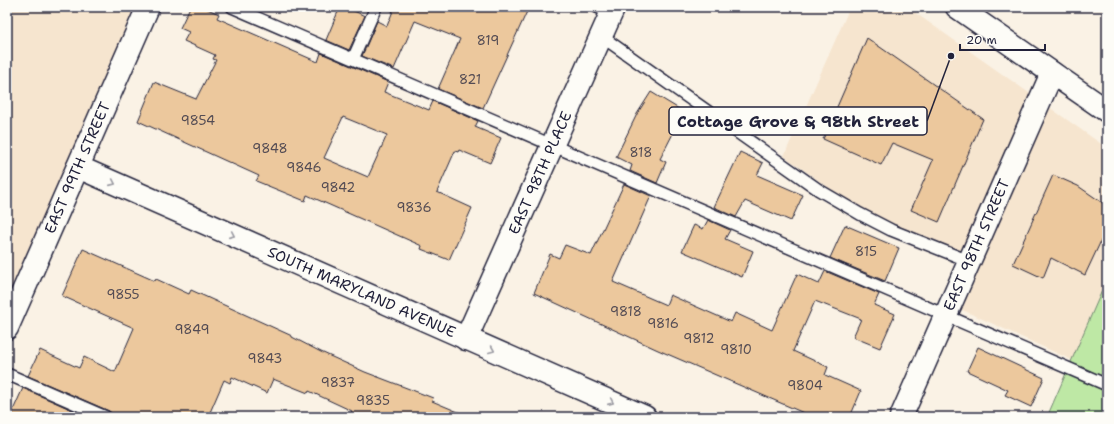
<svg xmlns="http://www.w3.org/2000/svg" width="1114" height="424" viewBox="0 0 1114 424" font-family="'Shantell Sans',sans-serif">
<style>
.built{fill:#f6e5cf}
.green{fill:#bee8a5;stroke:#708570}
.building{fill:#ecc89d;stroke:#22223b;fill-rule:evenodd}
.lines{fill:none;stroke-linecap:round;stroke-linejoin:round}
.lane-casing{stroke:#22223b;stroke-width:14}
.street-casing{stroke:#22223b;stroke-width:25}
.secondary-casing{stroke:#22223b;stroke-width:25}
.lane{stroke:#fdfcf7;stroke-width:11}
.street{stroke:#fdfcf7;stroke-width:22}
.secondary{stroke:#fdfcf7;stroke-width:22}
.oneway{stroke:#9a9aa2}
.labels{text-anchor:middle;stroke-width:4;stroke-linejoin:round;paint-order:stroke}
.number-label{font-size:13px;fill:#544c54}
.street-label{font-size:15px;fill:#22223b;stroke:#fdfcf7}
.leader{fill:none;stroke:#22223b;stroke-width:1.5}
.callout-dot{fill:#22223b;stroke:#fdfcf7;stroke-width:1.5}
.callout{fill:#fdfcf7;stroke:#22223b;stroke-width:1.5}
.callout-label{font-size:16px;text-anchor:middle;font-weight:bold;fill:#22223b}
</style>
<rect width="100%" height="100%" fill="#faf2e5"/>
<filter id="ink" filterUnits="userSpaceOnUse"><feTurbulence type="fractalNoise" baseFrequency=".025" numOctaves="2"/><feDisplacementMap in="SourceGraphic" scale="8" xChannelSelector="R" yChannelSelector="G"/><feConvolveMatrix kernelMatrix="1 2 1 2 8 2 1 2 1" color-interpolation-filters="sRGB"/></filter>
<g filter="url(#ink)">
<path class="built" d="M7,7H136L7,301Z
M850,7H907L1107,148V279L1072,360L956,307L975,259L860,210L784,156Z"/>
<path class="green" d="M1107,279V417H1047Z"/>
<path class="building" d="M190,7H203L219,14L217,18L318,62L321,53L388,82L384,92L429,110L433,101L478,121L475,127L501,138L490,163L459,150L458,152L455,151L437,192L472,208L449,260L421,249L422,246L307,195L305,201L256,181L259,176L138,121L154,82L196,99L216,60L213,59L215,55L184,41L189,32L180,28ZM343,117L387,135L368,177L324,158Z
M340,7H345L365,16L349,50L326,40Z
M384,7H529L483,108L438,89L460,39L415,21L394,69L362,56L377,21L387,26L393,11Z
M867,38L983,119L939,222L911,210L933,160L892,143L881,165L823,139Z
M651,92L684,112L660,159L666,162L657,183L630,171L632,165L616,157L637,114Z
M740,152L763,163L757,175L803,195L791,221L745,201L736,217L714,207Z
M1053,175L1078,186L1107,206V228L1085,275L1051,258L1043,278L1013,264Z
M624,184L651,196L613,282L666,305L670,295L731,322L735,313L772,330L797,274L819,284L825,271L879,294L874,305L895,314L880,348L853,337L861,319L815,301L793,351L828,367L825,375L861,391L850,417H813L658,350L534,293L550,254L559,258L565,245L591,255Z
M708,220L730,230L725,239L753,251L742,277L682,251L694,225L703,229Z
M845,225L899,248L885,281L830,258Z
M83,249L155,281L156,279L189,294L191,290L292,336V337L321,352L365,372L433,398L432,401L470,417H350L352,411L309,391L308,393L273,379L267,393L232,377L230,383L224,380L208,417H113L109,411L28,376L40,350L79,368L84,357L115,372L134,328L62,296Z
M978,347L1044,378L1031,407L1005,395L1008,390L967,371Z
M23,388L88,417H10Z"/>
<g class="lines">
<defs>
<path id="lane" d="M232,7L1107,385
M597,7L611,13
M601,36L819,190L860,214L891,230L969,261
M353,59L376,7
M7,374L106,417"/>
<g id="street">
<path id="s1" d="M78,167L645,417"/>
<path id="s2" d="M7,328L148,7"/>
<path id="s3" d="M466,339L614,7"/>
<path id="s4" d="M901,417L1052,73"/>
</g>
<path id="secondary" d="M957,7L1107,111"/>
</defs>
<use href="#lane" class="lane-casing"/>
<use href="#street" class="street-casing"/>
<use href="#secondary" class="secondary-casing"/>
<use href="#lane" class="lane"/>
<use href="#street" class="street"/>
<use href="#secondary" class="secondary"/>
</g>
<defs><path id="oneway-chevron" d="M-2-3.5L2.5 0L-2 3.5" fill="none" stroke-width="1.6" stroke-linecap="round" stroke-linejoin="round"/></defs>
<g class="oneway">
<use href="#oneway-chevron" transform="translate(113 183) rotate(24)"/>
<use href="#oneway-chevron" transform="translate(232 235) rotate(24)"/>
<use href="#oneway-chevron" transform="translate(492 350) rotate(23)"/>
<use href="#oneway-chevron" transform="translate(611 402) rotate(24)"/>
</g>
</g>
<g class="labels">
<g class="number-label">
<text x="488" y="45">819</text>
<text x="470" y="84">821</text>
<text x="198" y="125">9854</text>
<text x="270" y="153">9848</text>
<text x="641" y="157">818</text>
<text x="304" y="172">9846</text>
<text x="338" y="192">9842</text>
<text x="414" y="212">9836</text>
<text x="866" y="256">815</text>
<text x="123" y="299">9855</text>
<text x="626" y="316">9818</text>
<text x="663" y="328">9816</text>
<text x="192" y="334">9849</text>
<text x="699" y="343">9812</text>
<text x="736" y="354">9810</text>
<text x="265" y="363">9843</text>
<text x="338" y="387">9837</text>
<text x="805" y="390">9804</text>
<text x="373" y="405">9835</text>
</g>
<g class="street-label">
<text dy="5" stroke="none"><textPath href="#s2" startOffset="175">EAST 99TH STREET</textPath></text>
<text dy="5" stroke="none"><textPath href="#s3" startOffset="182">EAST 98TH PLACE</textPath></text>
<text dy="5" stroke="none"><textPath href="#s4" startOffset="188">EAST 98TH STREET</textPath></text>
<text dy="5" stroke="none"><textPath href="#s1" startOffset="310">SOUTH MARYLAND AVENUE</textPath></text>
</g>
</g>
<path class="leader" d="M951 56L927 121"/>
<circle class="callout-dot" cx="951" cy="56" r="4"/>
<rect class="callout" x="669" y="107" width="258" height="28" rx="4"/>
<g class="callout-label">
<text x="798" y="127">Cottage Grove &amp; 98th Street</text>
</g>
<rect width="1114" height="424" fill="none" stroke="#fdfcf7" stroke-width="24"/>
<rect x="12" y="12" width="1090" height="400" fill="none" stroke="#22223b" stroke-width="1.5" filter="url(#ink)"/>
<path d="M960 44v6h85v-6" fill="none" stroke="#22223b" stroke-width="2"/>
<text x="966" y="44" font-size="12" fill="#22223b" stroke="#fdfcf7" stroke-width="3" paint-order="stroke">20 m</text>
</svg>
